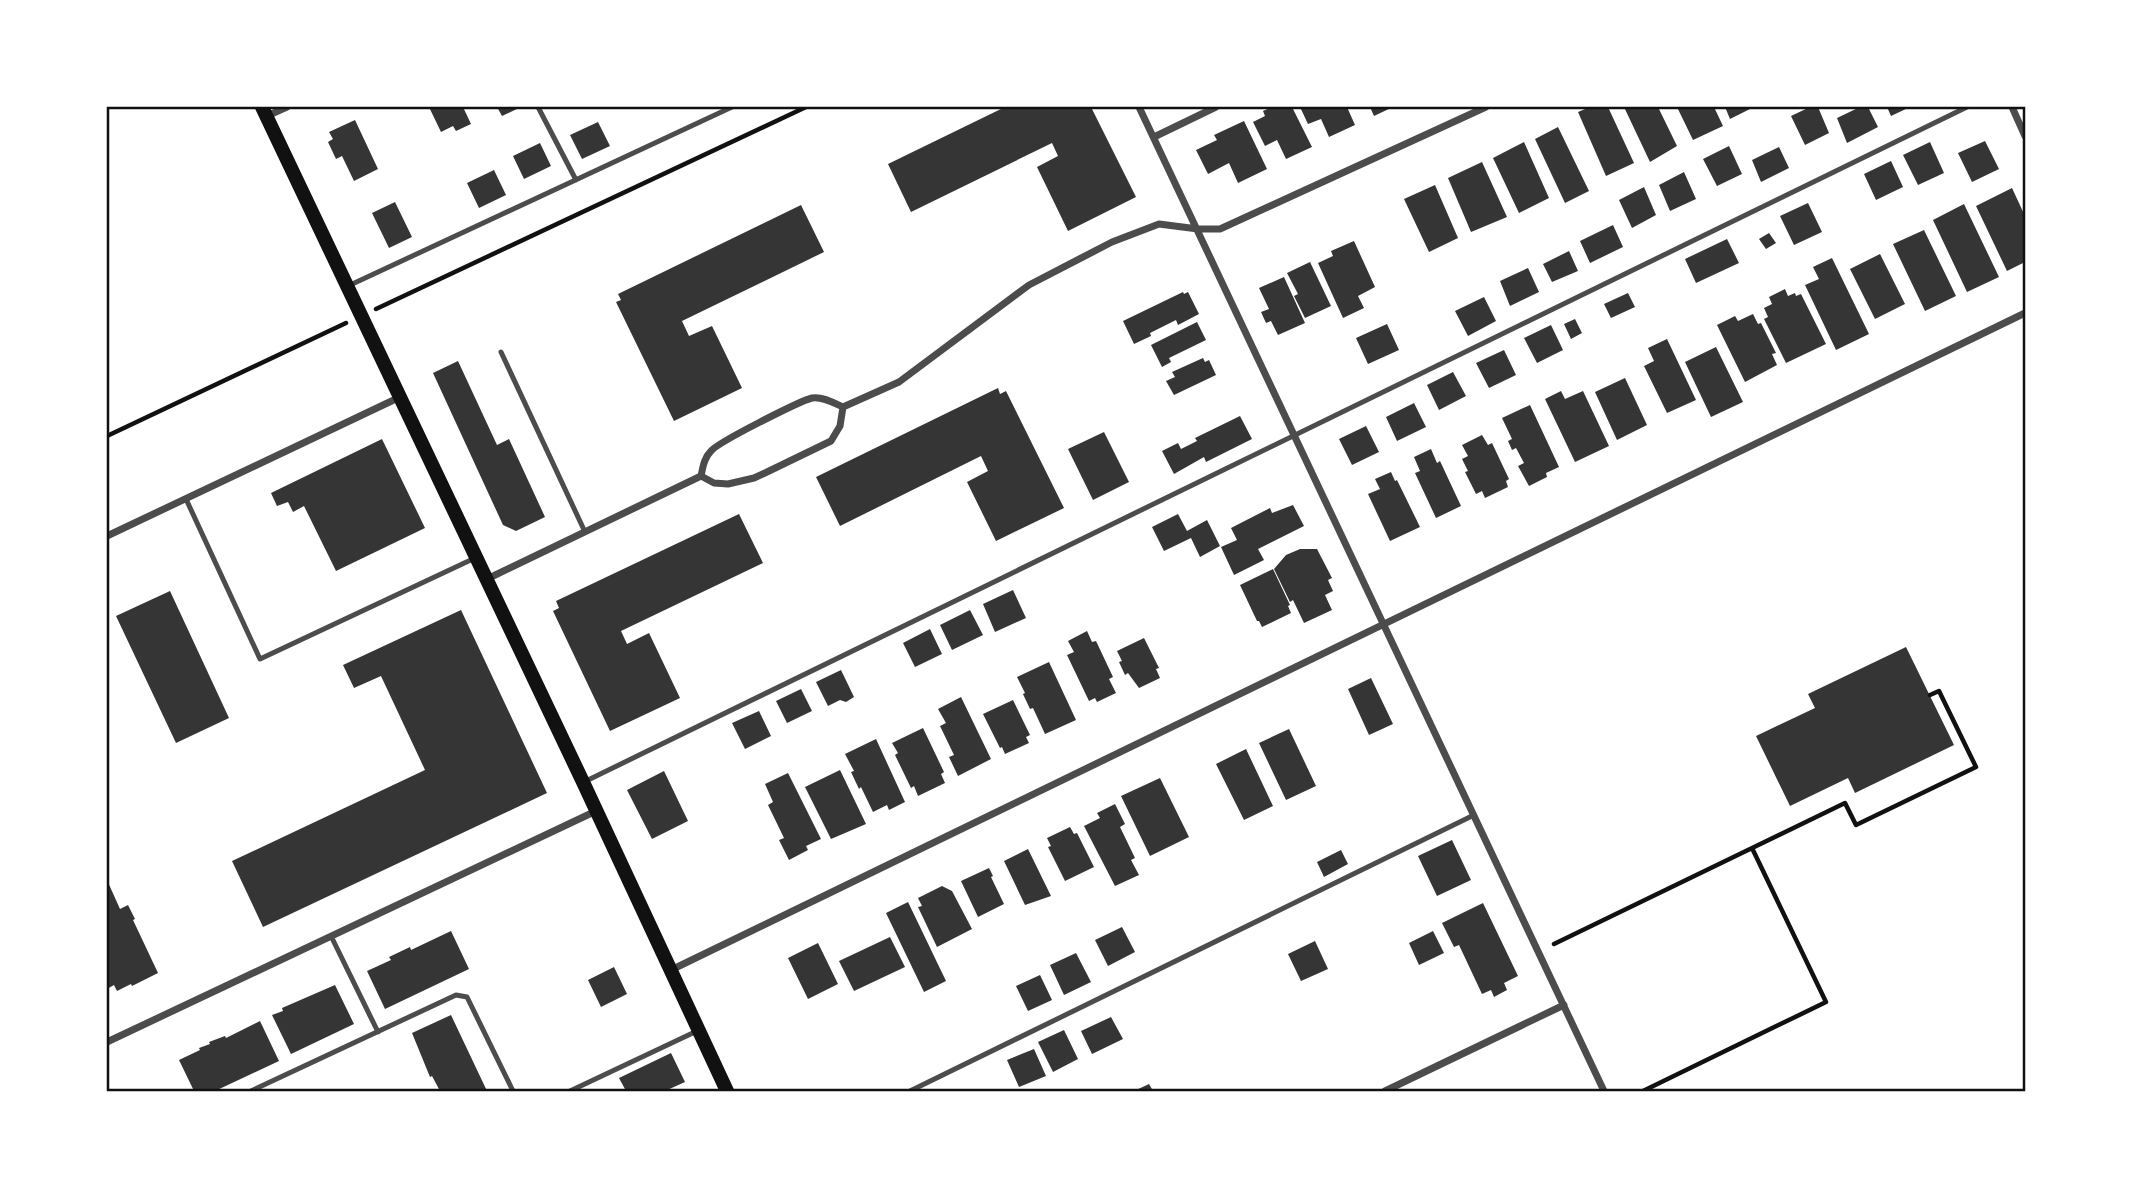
<svg xmlns="http://www.w3.org/2000/svg" width="2132" height="1198" viewBox="0 0 2132 1198" font-family="'DejaVu Sans',sans-serif">
<style>
.building{fill:#353535}
.lines{fill:none;stroke-linecap:round;stroke-linejoin:round}
.path{stroke:#111;stroke-width:4.5}
.service{stroke:#4c4c4c;stroke-width:5}
.minor{stroke:#4c4c4c;stroke-width:7}
.secondary{stroke:#111;stroke-width:14}
.neatline{fill:none;stroke:#111;stroke-width:2.5}
</style>
<rect width="100%" height="100%" fill="#fff"/>
<path class="building" d="M429,107H463L471,124L456,131L453,126L441,132Z
M497,107H521L502,116Z
M1005,107H1091L1136,197L1068,231L1037,167L1058,156L1052,143L911,212L888,164Z
M1272,107H1292L1312,147L1286,159L1277,140L1265,146L1253,122L1265,116L1263,111Z
M1300,107H1347L1355,125L1329,137L1321,119L1308,124Z
M1370,107H1393L1374,116Z
M1590,107H1608L1634,163L1606,176L1578,112Z
M1624,107H1658L1677,146L1650,162Z
M1677,107H1714L1723,126L1693,140Z
M1725,107H1754L1730,119Z
M1810,107H1818L1829,133L1805,145L1791,116Z
M1860,107H1868L1878,127L1847,143L1837,118Z
M1887,107H1910L1891,116Z
M355,120L378,169L354,181L342,156L336,159L328,142L333,139L329,132Z
M1244,121L1267,169L1238,183L1229,163L1208,174L1196,150L1217,140L1214,135Z
M598,122L610,146L582,159L570,135Z
M1558,127L1589,191L1565,203L1535,139Z
M1985,141L1999,169L1972,182L1958,153Z
M1524,142L1549,198L1519,213L1493,158Z
M1930,142L1944,173L1918,185L1903,155Z
M540,143L551,166L524,179L513,156Z
M1729,146L1742,174L1717,186L1703,159Z
M1779,147L1789,168L1761,182L1752,160Z
M1891,161L1903,187L1876,200L1864,174Z
M1482,162L1507,217L1471,232L1448,178Z
M494,170L506,195L479,208L467,183Z
M1684,172L1696,199L1670,211L1659,185Z
M1435,185L1458,238L1429,252L1404,199Z
M1644,187L1656,215L1632,228L1619,200Z
M2012,188L2025,216V262L2007,271L1976,206Z
M395,202L412,237L389,248L372,213Z
M1808,203L1822,232L1794,245L1780,216Z
M1964,204L1999,277L1967,292L1933,220Z
M801,205L824,252L682,321L689,336L712,326L742,388L674,421L616,302L621,300L618,294Z
M1613,225L1623,247L1590,263L1580,241Z
M1924,230L1956,296L1925,311L1893,244Z
M1769,233L1776,243L1766,249L1759,239Z
M1727,239L1739,263L1696,283L1685,259Z
M1354,241L1375,287L1358,296L1364,308L1343,318L1318,263L1333,256L1331,251Z
M1569,251L1578,271L1552,282L1543,264Z
M1880,254L1905,304L1875,319L1850,269Z
M1832,258L1869,334L1836,350L1805,285L1819,279L1813,267Z
M1310,262L1331,306L1305,318L1294,296L1298,294L1287,273Z
M1528,268L1539,292L1510,306L1500,281Z
M1284,277L1305,323L1278,335L1271,321L1266,323L1261,312L1269,309L1259,288Z
M1785,289L1788,296L1795,293L1796,296L1801,294L1826,344L1786,363L1764,319L1768,317L1764,308L1772,304L1769,297Z
M1183,292L1184,294L1188,292L1199,314L1178,325L1176,320L1150,333L1151,336L1134,344L1123,321Z
M1628,293L1635,307L1611,318L1604,304Z
M1484,297L1496,321L1468,336L1455,311Z
M1753,314L1758,324L1761,323L1776,353L1772,354L1777,365L1745,382L1717,325L1735,316L1738,321Z
M1575,319L1582,333L1571,339L1564,324Z
M1197,322L1206,340L1169,358L1171,362L1162,367L1151,345Z
M1387,324L1399,350L1368,364L1356,338Z
M1551,325L1563,350L1537,363L1524,338Z
M1667,339L1696,400L1667,413L1644,366L1654,361L1648,348Z
M1716,347L1743,402L1711,417L1685,362Z
M1504,350L1516,375L1489,388L1476,363Z
M1203,358L1205,362L1209,360L1216,375L1174,395L1166,381L1175,377L1172,372Z
M458,361L497,445L509,439L545,517L516,531L503,525L433,373Z
M1453,372L1466,396L1439,410L1427,385Z
M1625,378L1647,425L1617,440L1595,392Z
M998,388L1000,394L1006,391L1064,508L996,541L967,482L988,471L981,456L840,526L816,477Z
M1561,391L1565,399L1583,391L1609,446L1575,462L1545,399Z
M1414,403L1426,427L1397,441L1386,417Z
M1530,405L1559,467L1546,473L1547,477L1529,486L1518,466L1524,463L1516,448L1512,450L1508,441L1512,439L1502,418Z
M1240,416L1252,439L1206,462L1204,457L1174,474L1162,451L1178,443L1181,449L1197,441L1195,438Z
M1366,426L1379,452L1352,465L1339,439Z
M1104,432L1129,482L1093,500L1068,449Z
M1482,435L1488,445L1492,443L1509,479L1506,481L1508,487L1485,498L1482,491L1476,494L1465,472L1468,471L1462,459L1468,456L1462,445Z
M382,439L425,528L336,571L304,506L293,512L288,502L277,506L271,493Z
M1431,449L1437,463L1440,461L1461,506L1436,518L1415,473L1420,471L1414,457Z
M1391,472L1395,481L1397,480L1420,527L1390,541L1368,494L1380,489L1375,479Z
M1293,505L1304,526L1258,549L1264,560L1234,575L1221,547L1237,540L1231,528L1270,508L1272,513Z
M739,514L763,563L621,631L627,644L649,633L680,698L610,731L553,611L559,608L556,601Z
M1178,514L1187,531L1207,520L1220,546L1200,557L1191,538L1164,551L1152,527Z
M1300,549H1317L1332,578L1328,580L1333,591L1325,595L1332,610L1304,623L1293,600L1290,602L1274,569L1286,555Z
M1273,569L1290,605L1288,606L1291,613L1262,627L1259,621H1257L1240,585Z
M1013,590L1026,618L995,632L983,604Z
M170,591L229,718L176,743L116,616Z
M461,610L547,793L263,927L232,861L425,770L381,676L354,688L343,665Z
M970,610L983,635L952,650L940,625Z
M930,629L942,654L915,667L903,643Z
M1087,631L1092,642L1096,641L1113,677L1109,679L1116,693L1097,702L1095,698L1089,701L1067,655L1074,652L1068,641Z
M1144,638L1159,668L1156,669L1160,678L1139,688L1128,673L1125,675L1119,662L1122,661L1117,651Z
M1906,647L1954,745L1855,793L1848,778L1790,806L1756,736L1815,708L1808,694Z
M1049,662L1076,720L1045,734L1033,708L1030,709L1023,694L1025,693L1017,677Z
M841,670L854,697L846,702L840,700L828,706L816,682Z
M1371,678L1393,724L1369,735L1348,689Z
M801,689L812,711L787,723L776,701Z
M961,697L991,759L958,776L949,757L954,755L940,726L946,723L938,709Z
M1013,700L1030,735L1026,737L1029,743L1005,754L1002,747L1000,748L983,714Z
M759,711L771,736L745,749L732,723Z
M923,728L944,772L941,774L945,783L918,796L914,786L911,788L895,755L898,753L892,743Z
M1289,729L1316,786L1286,800L1259,743Z
M876,739L905,802L889,810L887,805L873,812L861,787L859,789L851,772L854,771L845,754Z
M1246,749L1273,806L1244,820L1216,764Z
M840,770L866,824L831,839L805,787Z
M664,771L688,821L652,839L627,790Z
M788,773L821,839L806,846L808,850L789,860L779,840L784,838L768,805L773,802L765,784Z
M1160,778L1189,837L1150,856L1121,796Z
M1115,804L1125,824L1120,827L1135,858L1131,860L1139,875L1115,886L1084,826L1100,818L1097,813Z
M1070,827L1074,834L1077,833L1094,867L1065,881L1048,847L1051,846L1047,838Z
M1452,840L1471,880L1437,896L1418,856Z
M1028,849L1051,896L1025,905L1004,861Z
M1341,850L1348,864L1324,877L1317,862Z
M989,868L993,876L991,877L1004,904L978,917L961,881Z
M107,880L120,909L128,905L135,919L133,920L158,973L132,986L131,984L117,991L114,985L107,989Z
M942,886L952,891L972,929L937,947L918,907L922,906L918,898Z
M908,902L946,981L924,992L886,913Z
M1483,903L1518,976L1504,983L1507,990L1494,997L1491,990L1482,994L1459,945L1454,947L1442,923Z
M1122,927L1135,952L1108,966L1095,940Z
M451,931L469,969L385,1009L367,971L391,960L389,957L410,947L411,950Z
M1433,931L1444,953L1419,965L1409,943Z
M890,937L905,967L854,991L839,961Z
M1315,941L1328,969L1301,981L1288,954Z
M818,943L838,984L808,999L788,958Z
M1076,953L1091,982L1064,995L1050,965Z
M614,967L627,994L601,1007L588,980Z
M1040,975L1052,1000L1028,1011L1016,986Z
M335,985L354,1024L291,1054L272,1015L283,1011L282,1008Z
M451,1015L487,1091H440L432,1076L430,1077L412,1033Z
M1111,1017L1123,1039L1092,1054L1081,1031Z
M260,1021L279,1061L215,1091H194L179,1060L200,1050L199,1048L210,1044L209,1042L225,1036L226,1038Z
M1064,1030L1078,1059L1053,1072L1038,1042Z
M1034,1049L1046,1076L1019,1087L1007,1060Z
M671,1053L685,1082L665,1091H626L619,1078Z
M1149,1084L1153,1091H1134Z"/>
<g class="lines">
<path class="path" d="M376,309L806,107
M107,436L346,323
M1554,944L1845,803L1856,825L1976,767L1939,691L1930,695
M1643,1091L1826,1002L1752,848"/>
<path class="service" d="M538,107L576,180
M348,286L732,107
M501,352L585,532
M186,499L260,659L475,558
M586,781L1967,107
M331,936L378,1032
M251,1091L456,995L467,997L513,1091
M570,1091L697,1031
M910,1091L1474,815"/>
<path class="minor" d="M1139,107L1604,1091
M2012,107L2025,136
M267,116L287,107
M1154,137L1216,107
M843,407L899,382L1029,285L1112,242L1159,224L1198,229H1220L1486,107
M701,476L714,483L728,484L754,478L767,472L831,441L840,426L843,407
M701,476C703,467 704,458 711,451C718,442 800,401 812,398C822,396 834,403 843,407
M107,536L400,397
M487,579L701,476
M671,970L2025,313
M107,1042L596,811
M1385,1091L1564,1005"/>
<path class="secondary" d="M262,107L583,782L727,1091"/>
</g>
<rect width="2132" height="1198" fill="none" stroke="#ffffff" stroke-width="217"/>
<rect x="108" y="108" width="1916" height="982" class="neatline"/>
</svg>
